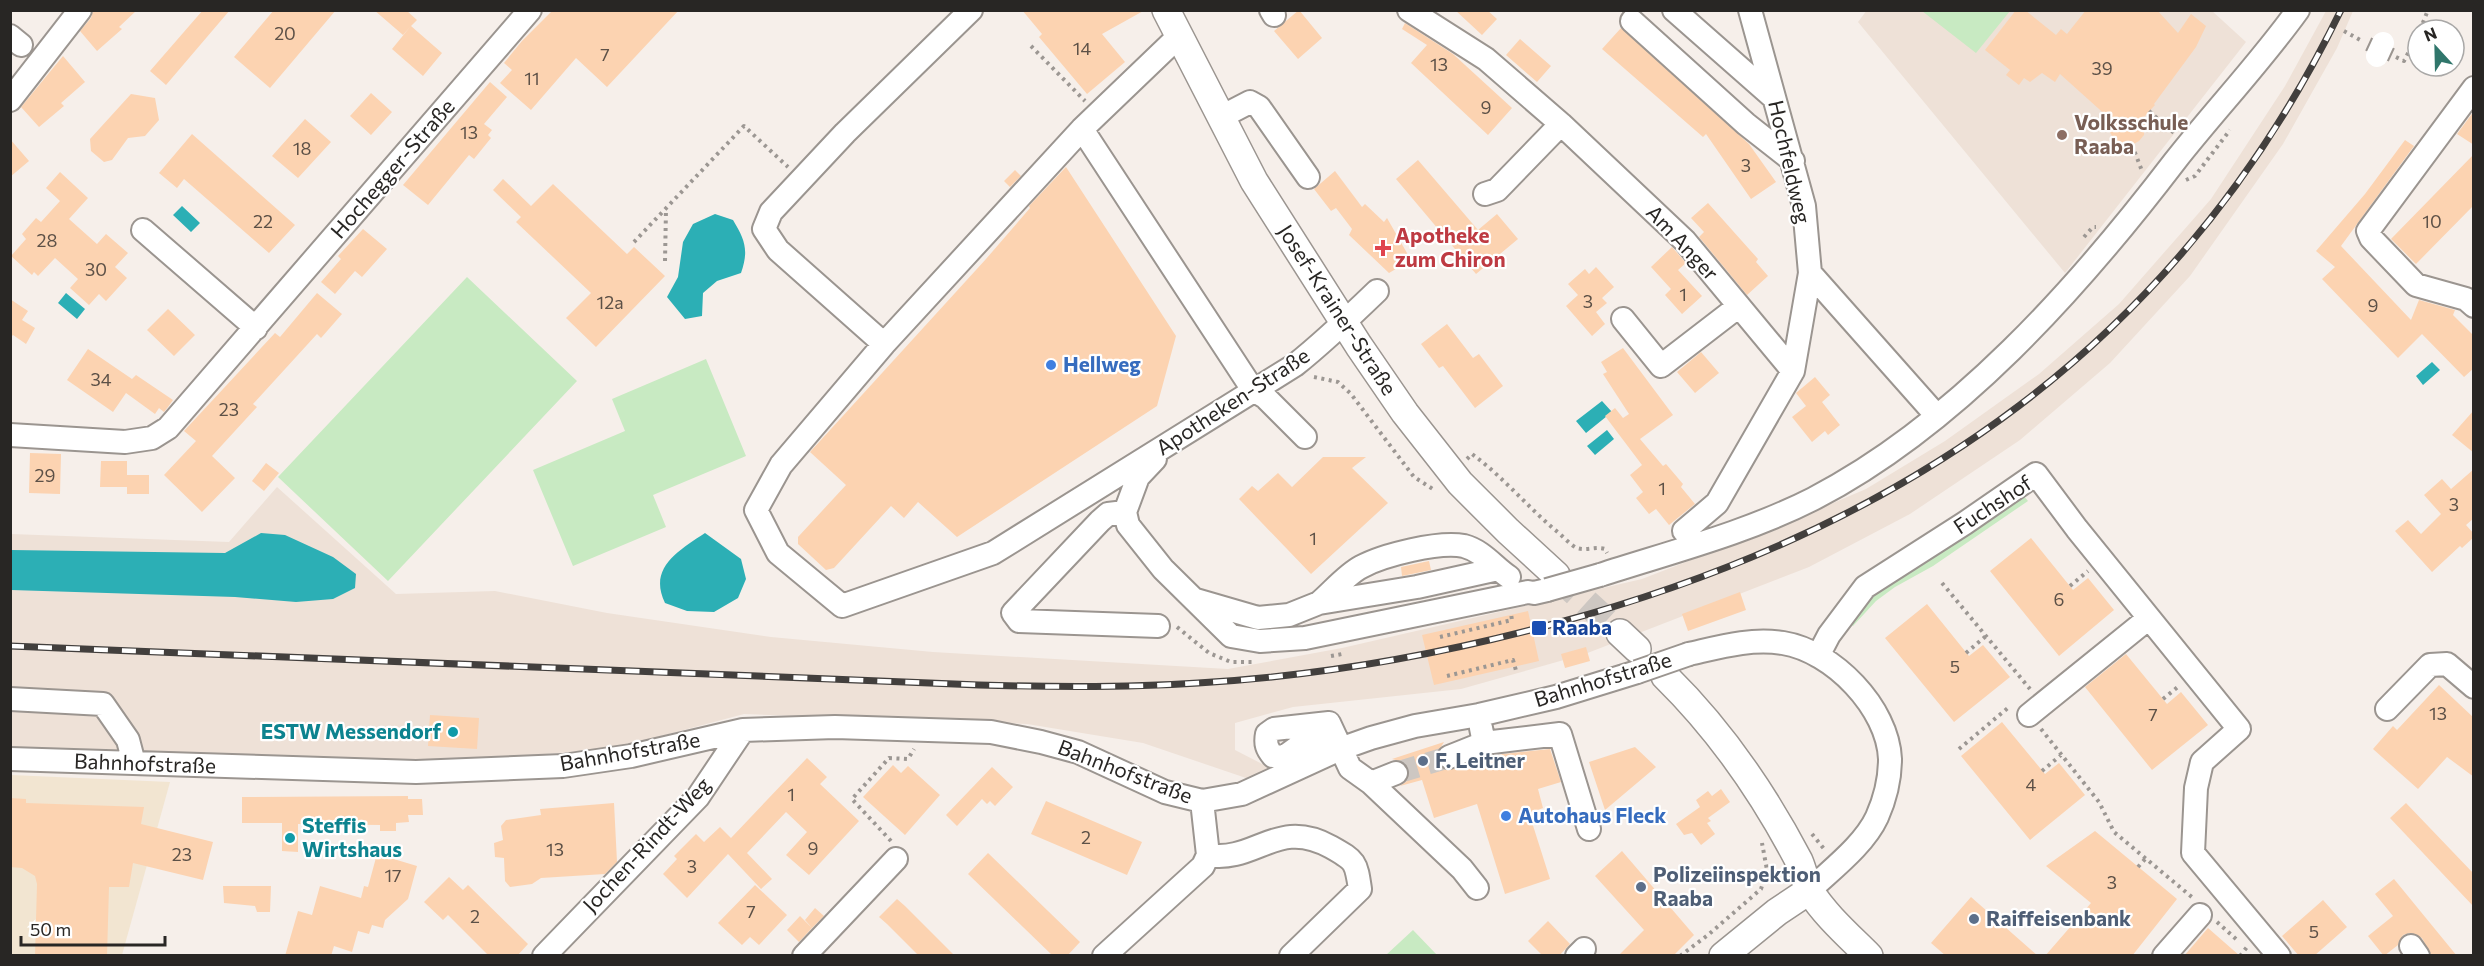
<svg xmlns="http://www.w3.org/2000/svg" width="2484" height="966" viewBox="0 0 2484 966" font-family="Commissioner,sans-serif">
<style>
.industrial{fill:#f2e5d1}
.built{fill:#eee1d7}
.green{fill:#c8eac2}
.water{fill:#2cafb5}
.building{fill:#fcd3b1}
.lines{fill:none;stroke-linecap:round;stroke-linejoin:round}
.minor-tunnel{stroke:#cdc7c2;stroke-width:22;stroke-dasharray:22 11;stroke-linecap:butt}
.major-tunnel{stroke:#cdc7c2;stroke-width:27;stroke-dasharray:27 14;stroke-linecap:butt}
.minor-casing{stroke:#9b9590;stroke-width:26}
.major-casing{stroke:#9b9590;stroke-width:30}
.path{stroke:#9c9793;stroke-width:4;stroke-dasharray:3 4.5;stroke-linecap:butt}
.minor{stroke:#fff;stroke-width:22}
.major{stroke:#fff;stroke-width:27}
.rail-casing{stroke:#423f3d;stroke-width:7}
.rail{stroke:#fff;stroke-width:4.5;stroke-dasharray:14;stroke-linecap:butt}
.minor-bridge-casing{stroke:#9b9590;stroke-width:26;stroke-linecap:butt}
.minor-bridge{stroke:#fff;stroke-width:22}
.education-dot{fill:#8d6e63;stroke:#fff;stroke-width:2}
.health-dot{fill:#e0444e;stroke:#fff;stroke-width:2}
.shop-dot{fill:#3f7fe0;stroke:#fff;stroke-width:2}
.transit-dot{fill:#1a4fb4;stroke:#fff;stroke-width:2}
.culture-dot{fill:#0f9aa8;stroke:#fff;stroke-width:2}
.service-dot{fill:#5c6f8a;stroke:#fff;stroke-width:2}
.labels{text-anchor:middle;stroke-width:4.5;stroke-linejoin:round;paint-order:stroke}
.number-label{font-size:18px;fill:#5d5147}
.education-label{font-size:21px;font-weight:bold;fill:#785e54;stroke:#fff;text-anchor:start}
.street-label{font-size:21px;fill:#282624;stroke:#fff}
.health-label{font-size:21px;font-weight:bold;fill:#be3a42;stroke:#fff;text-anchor:start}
.shop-label{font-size:21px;font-weight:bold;fill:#366cbe;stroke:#fff;text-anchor:start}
.transit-label{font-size:21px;font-weight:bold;fill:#164399;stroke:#fff;text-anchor:start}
.culture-label{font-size:21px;font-weight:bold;fill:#0d838f;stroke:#fff;text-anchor:end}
.service-label{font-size:21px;font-weight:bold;fill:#4e5e75;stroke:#fff;text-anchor:start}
</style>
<rect width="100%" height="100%" fill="#f6efea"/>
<path class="industrial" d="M11,775L170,782L122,955L11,956Z"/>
<path class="built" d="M1867,10H2211L2246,42L2065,273L1858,22Z
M2326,11H2353L2337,48L2283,144L2190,276L2110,363L2020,440L1910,514L1809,567L1585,654L1461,689L1293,707L1235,723V750L1270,768L1249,779L1143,743L1027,724L744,714L616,748L464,761L11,752V534L229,542L277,487L396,594L495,591L607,613L771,637L933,652L1228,669L1342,648L1642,579L1784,524L1866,489L1945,441L2039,374L2119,304L2211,199L2285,86Z"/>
<path class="green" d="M1922,11H2010L1976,53Z
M467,277L577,381L388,581L278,477Z
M706,359L746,456L653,495L666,527L573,566L533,470L625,431L612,399Z
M2023,495L2028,501L1933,566L1895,587L1876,601L1853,626L1848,623L1871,594Z
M1413,930L1437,955H1386Z"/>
<path class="water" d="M182,206L200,223L191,232L173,215Z
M715,214L733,220C745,240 749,250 741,273L717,281L703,293L702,316L685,319L667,297L678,277L683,242L693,224Z
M66,293L85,309L77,319L58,303Z
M2432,362L2440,370L2423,385L2416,376Z
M1602,401L1612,412L1586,433L1576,421Z
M1607,430L1614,439L1595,455L1587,446Z
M261,533L285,535L333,557L356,574L355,588L333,599L296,602L235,597L11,590V550L225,553Z
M705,533L741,559L746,579L738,598L714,612L687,611L665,603C648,568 678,551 705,533Z"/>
<path class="building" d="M93,10H137L119,27L122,29L97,51L80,31L91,18Z
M203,10H230L166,85L150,71Z
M274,10H336L270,88L234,57Z
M374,10H406L417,20L411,26L442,53L423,76L392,49L410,27L403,35Z
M553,10H679L607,87L576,58L531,110L500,83L512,70L504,63L522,41Z
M1022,10H1145L1102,34L1125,62L1087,94L1039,37L1042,34Z
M1299,10L1322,38L1298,59L1274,31Z
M1455,10H1487L1497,19L1482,35Z
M2016,10H2025L2056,35L2061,29L2067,34L2086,10H2157L2178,33L2191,14L2206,26L2196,47L2154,104L2155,105L2145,116L2144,135L2139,141L2132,145L2122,144L2114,139L2109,131V118L2060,74L2055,82L2042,73L2030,82L2024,78L2019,85L2006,75L2010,70L1985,50Z
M1405,23L1453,54L1512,108L1488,135L1411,63L1427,45L1402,29Z
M1621,28L1749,144L1776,182L1751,199L1706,134L1703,137L1602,49Z
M1520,39L1551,66L1537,82L1506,55Z
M63,56L85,82L61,103L64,106L39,127L21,107Z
M490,82L507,97L484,124L492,130L488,135L491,138L474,159L469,155L428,205L403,185Z
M371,93L392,112L371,135L350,116Z
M131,94L155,98L159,120L145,136L128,138L112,160L104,162L91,151L90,139Z
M2474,111V145L2457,134Z
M305,119L331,142L298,178L272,156Z
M192,134L295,225L269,253L184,179L177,188L159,173Z
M10,139L29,161L10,177Z
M2405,140L2414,146L2341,246L2411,320L2419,300L2455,310L2453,315L2474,336V368L2464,377L2422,334L2398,358L2322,279L2335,267L2316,251L2365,194Z
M2474,154V205L2416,264L2391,239Z
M1418,160L1478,230L1497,214L1518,239L1476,274L1396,179Z
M1066,167L1176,336L1157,406L957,537L918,502L904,518L891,506L834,568L826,570L798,544V537L846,485L810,452L986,259L1030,208L1029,206Z
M1015,170L1021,176L1010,187L1004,181Z
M1335,171L1362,207L1365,204L1384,222L1387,218L1411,260L1389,273L1349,235L1352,229L1336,208L1331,211L1314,189Z
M60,172L88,198L69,219L97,244L106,234L128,253L115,267L127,278L106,301L99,294L89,305L70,288L78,279L55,258L38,276L34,272L32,275L11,256L26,239L22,234L36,218L41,222L60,201L46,188Z
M503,179L531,206L553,184L627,254L634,247L665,276L596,347L566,318L591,293L516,222L521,217L493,190Z
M1708,203L1758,259L1756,262L1768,276L1747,295L1699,237L1704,232L1691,218Z
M363,229L387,249L362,277L355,271L335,294L321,282L341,259L338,256Z
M1672,247L1686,263L1678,270L1702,296L1682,314L1665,295L1671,289L1651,267Z
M1596,267L1614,287L1602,298L1607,303L1596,312L1605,324L1592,336L1566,306L1578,295L1568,284L1585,269L1589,274Z
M317,293L342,314L321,338L317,334L253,404L257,407L212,456L235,478L202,512L164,475L196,441L184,431L275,333L280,337Z
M10,299L28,311L22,320L35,328L26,344L13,335L10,338Z
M168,309L195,335L174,356L147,330Z
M1447,324L1473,358L1479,354L1503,386L1475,408L1443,366L1439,368L1421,344Z
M1623,348L1673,415L1640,439L1663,466L1666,464L1683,484L1681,487L1695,504L1669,525L1656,509L1649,514L1636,498L1643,492L1630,475L1642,465L1605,416L1615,408L1623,418L1629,414L1603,374L1607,372L1601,362Z
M88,349L132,379L136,375L173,400L168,407L164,412L159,408L155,414L126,393L113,412L67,380Z
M1701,352L1719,373L1695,393L1677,372Z
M1815,377L1830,395L1822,402L1840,425L1828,435L1825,431L1812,442L1792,417L1806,406L1796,393Z
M2474,410V453L2452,435Z
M30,453L61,454L60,494L29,493Z
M1323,457H1366L1352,468L1388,503L1311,574L1239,499L1252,486L1258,491L1278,473L1292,487Z
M101,461H127V477V475H149V494H127V487H100Z
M266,463L279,473L264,491L252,481Z
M2474,469V518L2466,525L2474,534V537L2462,548L2460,546L2432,572L2395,531L2408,520L2421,534L2441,514L2424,495L2442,479L2451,489Z
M2031,538L2073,590L2088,578L2114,610L2059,656L1990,571Z
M1429,561L1431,570L1402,576L1401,567Z
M1740,592L1746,610L1688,631L1682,614Z
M1927,604L1969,656L1983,645L2010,677L1954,722L1885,638Z
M1528,611L1539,661L1434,685L1422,635Z
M1586,647L1590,661L1565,668L1561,654Z
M2126,654L2167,704L2181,692L2208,725L2152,770L2085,687Z
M2439,685L2474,718V777L2447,757L2418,789L2373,749L2393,726L2397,730Z
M430,715L479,718L477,749L428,746Z
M2002,722L2045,774L2059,763L2085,795L2030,840L1961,756Z
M1444,742L1436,755V761L1440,767L1448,770L1503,754L1550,749L1561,782L1538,789L1543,808L1529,813L1550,879L1505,894L1477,804L1434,818L1422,780L1400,786L1407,781L1409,769L1404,762L1392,759Z
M1635,747L1656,767L1605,810L1589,762Z
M807,758L827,777L820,784L859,821L809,875L786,855L807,832L786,812L747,853L772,879L761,889L728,854L687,898L663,874L677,859L674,856L696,834L704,842L720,827L731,838Z
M893,765L901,773L908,766L940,795L905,835L863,797Z
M992,767L1013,787L995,806L990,801L987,804L982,799L957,826L946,815Z
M1721,789L1730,802L1708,818L1711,821L1707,823L1715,834L1701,845L1692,833L1684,835L1676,824L1700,807L1696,800L1708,791L1712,796Z
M408,796V799H422L423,815H408L409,822L396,823V831H380V825L298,824V852L282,851V823H242V797Z
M10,798L26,799V803L144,807L141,824L213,842L203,880L133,863L129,887H109L107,956H35L37,884L35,876L22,868L10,867Z
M1046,801L1142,842L1127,875L1031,834Z
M614,803L617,862L605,874L541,878L532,884L510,887L505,881L504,858L495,857L494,843L503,840L501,826L506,820L541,815L540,809Z
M2406,803L2474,874V907L2390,818Z
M2095,831L2177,899L2132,956H2045L2091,903L2046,866Z
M1622,851L1694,935L1673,956H1618L1644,930L1595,876Z
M988,853L1080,942L1067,956H1053L968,874Z
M377,854L417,866L408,899L385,920L383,928L372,925L369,934L358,931L352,952L334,946L331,956H285L298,911L312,915L320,886L361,898L364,886L368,887Z
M449,877L463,890L468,885L528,944L517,956H489L448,915L443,920L424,902Z
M2394,879L2457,956H2431L2422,938L2410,933L2403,935L2398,945L2384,956L2368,936L2393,916L2375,894Z
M755,885L787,915L759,945L750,937L742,945L718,923Z
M223,886H271L270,912H257L255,906L224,903Z
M1971,897L2038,956H1946L1931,943Z
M897,899L905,906L955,956H919L887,924L879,917Z
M2323,900L2347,927L2314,956H2299L2282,936Z
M815,908L824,916L812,928L805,920Z
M800,916L812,928L799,942L787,930Z
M1548,921L1570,944L1559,956H1543L1528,941Z
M2208,928L2240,956H2184Z"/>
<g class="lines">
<path class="minor-tunnel" d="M1396,773L1449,757"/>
<path class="major-tunnel" d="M1556,575L1620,633"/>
<defs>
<path id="minor" d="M1271,10L1274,15
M1409,10L1486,59L1561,124L1685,241L1793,371
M1674,10L1774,98
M1632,21L1746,124L1793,161
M10,36L21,45
M1179,36L1082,129L884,344L781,465L756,510L778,553L842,606L993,553L1295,365C1324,342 1350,317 1377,291
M2474,88L2368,231L2371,238L2416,285L2466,299L2474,306
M10,100L80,10
M1221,117L1250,102L1259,107L1308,177
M1082,129L1253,390L1265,397L1305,437
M1485,194L1497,190L1561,124
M143,230L256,328
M1810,273L1936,415
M1623,319L1661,366L1739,306
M884,344L778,250L764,229L771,212L845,133L971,10
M10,435L125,442L152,438L168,428L530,10
M1155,459L1138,477L1125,512L1128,525L1163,569L1231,636L1260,641L1305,638L1528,592L1534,593L1547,590
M1125,512L1108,514L1100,521L1013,613L1019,621L1158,626
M1684,531L1717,503L1793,371L1810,273L1804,206L1750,10
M1600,575C1671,552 1746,533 1813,499C1956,425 2078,288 2175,161C2215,110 2260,63 2298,10
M1196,600L1258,618L1289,615L1319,603L1417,587L1498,569
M1319,603C1332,592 1346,575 1361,567C1383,555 1439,541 1464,546C1483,551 1494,567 1509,577
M1689,654C1720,647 1750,638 1783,643C1833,651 1888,708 1890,759C1890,779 1885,799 1877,817C1864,845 1832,869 1810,890
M1818,656L1829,635L1865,587L1965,523L2036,474L2077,529L2239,729L2202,762L2196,788L2193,853L2279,956
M10,699L103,704L128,740L134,763
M2387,709L2430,665L2447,664L2474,687
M2029,715L2149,618
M1334,736L1309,739L1284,757L1273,756C1267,749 1265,744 1267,734L1274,729L1329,723L1350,768L1371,783L1462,869L1477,888
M1484,743L1560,734L1589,829
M1449,757L1484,743L1481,728
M10,759L416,772L563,766L631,756L743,730L835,727L991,732L1041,742L1078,752L1165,792L1202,801L1242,794L1340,749L1371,738L1415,726L1479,715L1556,697L1637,672
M1371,783L1396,773
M1208,855C1256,863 1277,817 1331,847C1356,861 1356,862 1360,889L1291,956
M2411,946L2418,956
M544,956L698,797L743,730
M804,956L896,859
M1104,956L1203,866L1208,855L1202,801
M1577,956L1584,949
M2164,956L2200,915"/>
<path id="major" d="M1166,10L1254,181L1359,346L1405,413L1460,483L1508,531L1556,575
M1620,633L1637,649
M1665,676C1719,729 1764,794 1799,861C1803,870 1805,882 1810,891C1825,915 1849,936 1869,956
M1723,956L1777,912L1810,890"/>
</defs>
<use href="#minor" class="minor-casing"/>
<use href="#major" class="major-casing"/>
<path class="path" d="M2420,30L2428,10
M2344,31L2362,41
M1031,46L1085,101
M2396,57L2404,61L2418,34
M2149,111L2174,133
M2132,145L2142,171
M2186,180L2195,176L2230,130
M2084,237L2093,227H2096
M634,242L744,126L788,167
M665,261L666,209
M1314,377L1338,382L1351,394L1414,477L1436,491
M1467,459L1472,454C1502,476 1527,506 1555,530C1562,535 1570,545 1577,548C1587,551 1596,546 1605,549L1607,553
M1942,583L2030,689
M2070,586L2088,571
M1177,627L1209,653L1231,662H1254
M1440,637L1512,620L1511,614
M1966,653L1986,636
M1331,656L1342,654
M1447,676L1513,660L1517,674
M2163,699L2179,686
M2041,729L2099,802L2114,832L2193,898
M1959,749L2009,707
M2042,771L2061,755
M1812,834L1825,850
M891,841L852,799L889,758L908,759L914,749
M2138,867L2146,858
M2217,922L2236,939
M1680,956L1708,935L1761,889L1767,870L1762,843
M2240,956L2247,947"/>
<use href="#minor" class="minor"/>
<use href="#major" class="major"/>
<defs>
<path id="rail" d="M10,646L979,685C1052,687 1125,688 1198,683C1319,676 1439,655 1557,623C1906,529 2180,341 2341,10"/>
</defs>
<use href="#rail" class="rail-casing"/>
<use href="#rail" class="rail"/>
<defs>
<path id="minor-bridge" d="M2377,56L2383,43
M1547,590L1600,575
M1637,672L1689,654"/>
</defs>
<use href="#minor-bridge" class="minor-bridge-casing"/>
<use href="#minor-bridge" class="minor-bridge"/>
</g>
<circle class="education-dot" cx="2062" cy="135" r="6"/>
<path class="health-dot" d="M1380 239h6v6h6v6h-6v6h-6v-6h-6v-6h6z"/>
<g class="shop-dot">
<circle cx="1051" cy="365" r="6"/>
<circle cx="1506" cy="816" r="6"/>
</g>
<rect class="transit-dot" x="1531" y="620" width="16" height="16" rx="3"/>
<g class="culture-dot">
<circle cx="453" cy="732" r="6"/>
<circle cx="290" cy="838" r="6"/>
</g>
<g class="service-dot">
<circle cx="1423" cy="761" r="6"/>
<circle cx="1641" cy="887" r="6"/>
<circle cx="1974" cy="919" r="6"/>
</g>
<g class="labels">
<g class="number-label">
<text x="285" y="40">20</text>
<text x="1082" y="55">14</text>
<text x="605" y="61">7</text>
<text x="1439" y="71">13</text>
<text x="2102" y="75">39</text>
<text x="532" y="85">11</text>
<text x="1486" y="114">9</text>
<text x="469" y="139">13</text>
<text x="302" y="155">18</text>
<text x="1746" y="172">3</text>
<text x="263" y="228">22</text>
<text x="2432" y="228">10</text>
<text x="47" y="247">28</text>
<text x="96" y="276">30</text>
<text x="1683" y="301">1</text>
<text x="1588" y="308">3</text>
<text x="610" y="309">12a</text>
<text x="2373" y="312">9</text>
<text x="101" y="386">34</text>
<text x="229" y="416">23</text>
<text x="45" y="482">29</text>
<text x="1662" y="495">1</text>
<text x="2454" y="511">3</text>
<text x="1313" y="545">1</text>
<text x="2059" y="606">6</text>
<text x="1955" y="673">5</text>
<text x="2438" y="720">13</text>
<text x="2153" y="721">7</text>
<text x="2031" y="791">4</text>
<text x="791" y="801">1</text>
<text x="1086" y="844">2</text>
<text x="813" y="855">9</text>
<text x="555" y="856">13</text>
<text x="182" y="861">23</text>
<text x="692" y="873">3</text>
<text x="393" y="882">17</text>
<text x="2112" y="889">3</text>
<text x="751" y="918">7</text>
<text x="475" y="923">2</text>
<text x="2314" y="938">5</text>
</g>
<g class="education-label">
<text x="2074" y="130">Volksschule<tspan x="2074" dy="24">Raaba</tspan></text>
</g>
<g class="street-label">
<text transform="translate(1789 162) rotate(77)" y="7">Hochfeldweg</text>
<text transform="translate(393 169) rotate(-49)" y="7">Hochegger-Straße</text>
<text transform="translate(1682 243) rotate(47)" y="7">Am Anger</text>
<text transform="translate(1337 310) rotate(57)" y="7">Josef-Krainer-Straße</text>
<text transform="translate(1233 402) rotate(-33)" y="7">Apotheken-Straße</text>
<text transform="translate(1993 505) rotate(-33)" y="7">Fuchshof</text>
<text transform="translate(1603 680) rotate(-17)" y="7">Bahnhofstraße</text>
<text transform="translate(630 752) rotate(-10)" y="7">Bahnhofstraße</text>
<text transform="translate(145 764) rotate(2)" y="7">Bahnhofstraße</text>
<text transform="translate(1125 772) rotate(21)" y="7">Bahnhofstraße</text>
<text transform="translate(647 845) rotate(-47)" y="7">Jochen-Rindt-Weg</text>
</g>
<g class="health-label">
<text x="1395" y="243">Apotheke<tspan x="1395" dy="24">zum Chiron</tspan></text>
</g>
<g class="shop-label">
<text x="1063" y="372">Hellweg</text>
<text x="1518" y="823">Autohaus Fleck</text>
</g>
<g class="transit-label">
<text x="1552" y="635">Raaba</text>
</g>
<g class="culture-label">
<text x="441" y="739">ESTW Messendorf</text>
<text x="302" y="833" text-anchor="start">Steffis<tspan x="302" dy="24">Wirtshaus</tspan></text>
</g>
<g class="service-label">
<text x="1435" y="768">F. Leitner</text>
<text x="1653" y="882">Polizeiinspektion<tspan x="1653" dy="24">Raaba</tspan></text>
<text x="1986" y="926">Raiffeisenbank</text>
</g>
</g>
<rect width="2484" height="966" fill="none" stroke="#282624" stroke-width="24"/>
<g transform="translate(2436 48) rotate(338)"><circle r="28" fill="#ffffff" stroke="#a9a8a7" stroke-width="1.5"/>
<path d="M0-4.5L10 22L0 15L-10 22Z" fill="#30766b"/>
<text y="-9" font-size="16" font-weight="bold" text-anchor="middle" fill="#282624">N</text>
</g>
<path d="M21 936v9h144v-9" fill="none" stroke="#282624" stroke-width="3"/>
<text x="30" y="936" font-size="18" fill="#282624" stroke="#ffffff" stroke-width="4.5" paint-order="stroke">50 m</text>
</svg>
